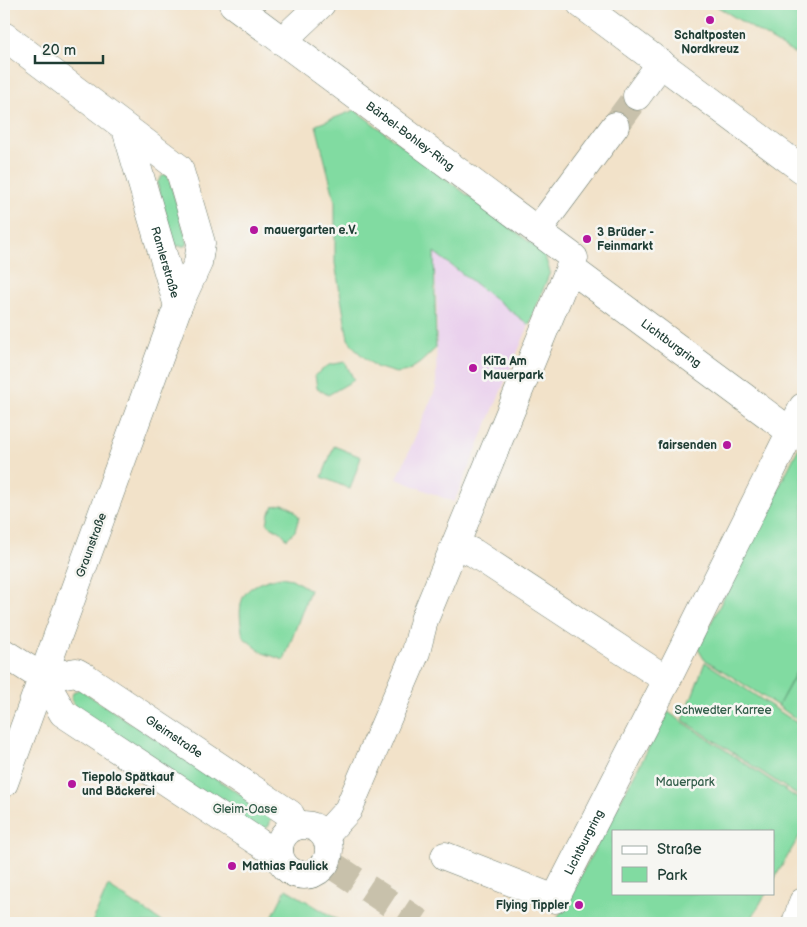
<svg xmlns="http://www.w3.org/2000/svg" width="807" height="927" viewBox="0 0 807 927" font-family="'Balsamiq Sans',sans-serif">
<style>
.built{fill:#ead1ed}
.green{fill:#81dba1;stroke:#508c6a}
.lines{fill:none;stroke-linecap:round;stroke-linejoin:round}
.minor-tunnel{stroke:#c8c1ab;stroke-width:28;stroke-dasharray:28 14;stroke-linecap:butt}
.minor-casing{stroke:#697768;stroke-width:29}
.minor{stroke:#fff;stroke-width:28}
.poi-dot{fill:#b5179e;stroke:#f6f6f2;stroke-width:2}
.labels{text-anchor:middle;stroke-width:5;stroke-linejoin:round;paint-order:stroke}
.poi-label{font-size:12px;font-weight:bold;fill:#1f3d34;stroke:#f6f6f2;text-anchor:start}
.street-label{font-size:12px;fill:#1f3d34;stroke:#f6f6f2}
.park-label{font-size:12px;fill:#335d4a;stroke:#f6f6f2}
</style>
<rect width="100%" height="100%" fill="#f6f6f2"/>
<filter id="ink" filterUnits="userSpaceOnUse"><feTurbulence type="fractalNoise" baseFrequency=".02" numOctaves="2"/><feDisplacementMap in="SourceGraphic" scale="10" xChannelSelector="R" yChannelSelector="G"/><feConvolveMatrix kernelMatrix="1 2 1 2 8 2 1 2 1" color-interpolation-filters="sRGB"/></filter>
<filter id="wash" filterUnits="userSpaceOnUse"><feTurbulence type="fractalNoise" baseFrequency=".0096" numOctaves="4" result="noise"/><feDisplacementMap in="SourceGraphic" scale="20" xChannelSelector="R" yChannelSelector="G"/><feGaussianBlur stdDeviation="1.12" result="paint"/><feColorMatrix in="noise" values="0 0 0 0 0 0 0 0 0 0 0 0 0 0 0 0 0 1.4 0 .05"/><feComposite in="paint" operator="in"/></filter>
<g filter="url(#wash)">
<rect width="100%" height="100%" fill="#f2e2c9"/>
<path class="built" d="M434,251L529,325L454,502L397,479L436,388L437,307Z"/>
<path class="green" d="M713,4H803V59Z
M355,110L544,253L550,272L529,325L434,252L436,348L420,363L408,371L396,373L376,367L358,352L348,339L335,263V201L316,125Z
M163,175H168L188,244L185,246H176L174,242L157,183Z
M345,362L354,380L328,395L317,388L315,375L329,365Z
M803,439V659L778,706L704,659L698,649Z
M334,446L361,457L350,489L322,477Z
M283,504L293,509L299,517L295,531L287,539L281,532L267,524L269,513L274,506Z
M281,577L292,579L310,590L284,660L263,653L243,637C236,599 240,585 281,577Z
M803,661V724L778,706Z
M705,662L803,727V799L683,720Z
M79,689L272,815L269,826L259,833L81,718L71,699L73,693Z
M668,712L803,802V830L773,881V831H613V893H766L749,923H555Z
M108,886L164,923H92Z
M286,889L343,923H269Z"/>
</g>
<g filter="url(#ink)">
<g class="lines">
<path class="minor-tunnel" d="M615,126L637,96
M332,865L420,923"/>
<defs>
<g id="minor">
<path id="s1" d="M233,4L574,258L424,620L416,652L348,810L325,835"/>
<path d="M581,4L803,170"/>
<path d="M4,36L179,168L201,243L198,263L178,306L4,783"/>
<path d="M282,41L321,4"/>
<path d="M637,96L661,63"/>
<path id="s2" d="M126,129L178,306"/>
<path d="M537,231L615,126"/>
<path id="s3" d="M570,268L791,432"/>
<path d="M456,545L474,553L667,680"/>
<path d="M4,653L43,678L63,713L258,842L266,847L279,849"/>
<path id="s4" d="M43,678L76,672L85,677L290,814L296,826"/>
<circle cx="304" cy="850" r="25"/>
<path id="s5" d="M445,856L555,899L667,680L803,407"/>
<path d="M796,923L803,902"/>
</g>
</defs>
<use href="#minor" class="minor-casing"/>
<use href="#minor" class="minor"/>
</g>
</g>
<g class="poi-dot">
<circle cx="710" cy="20" r="5"/>
<circle cx="254" cy="230" r="5"/>
<circle cx="587" cy="239" r="5"/>
<circle cx="473" cy="368" r="5"/>
<circle cx="727" cy="445" r="5"/>
<circle cx="72" cy="784" r="5"/>
<circle cx="232" cy="866" r="5"/>
<circle cx="579" cy="905" r="5"/>
</g>
<g class="labels">
<g class="poi-label">
<text x="710" y="39" text-anchor="middle">Schaltposten<tspan x="710" dy="14">Nordkreuz</tspan></text>
<text x="264" y="234">mauergarten e.V.</text>
<text x="597" y="236">3 Brüder -<tspan x="597" dy="14">Feinmarkt</tspan></text>
<text x="483" y="365">KiTa Am<tspan x="483" dy="14">Mauerpark</tspan></text>
<text x="717" y="449" text-anchor="end">fairsenden</text>
<text x="82" y="781">Tiepolo Spätkauf<tspan x="82" dy="14">und Bäckerei</tspan></text>
<text x="242" y="870">Mathias Paulick</text>
<text x="569" y="909" text-anchor="end">Flying Tippler</text>
</g>
<g class="street-label">
<text dy="4" stroke="none"><textPath href="#s1" startOffset="221">Bärbel-Bohley-Ring</textPath></text>
<text dy="4" stroke="none"><textPath href="#s2" startOffset="139">Ramlerstraße</textPath></text>
<text dy="4" stroke="none"><textPath href="#s3" startOffset="126">Lichtburgring</textPath></text>
<text transform="translate(91 545) rotate(-70)" y="4">Graunstraße</text>
<text dy="4" stroke="none"><textPath href="#s4" startOffset="151">Gleimstraße</textPath></text>
<text dy="4" stroke="none"><textPath href="#s5" startOffset="182">Lichtburgring</textPath></text>
</g>
<g class="park-label">
<text x="723" y="714">Schwedter Karree</text>
<text x="685" y="786">Mauerpark</text>
<text x="245" y="813">Gleim-Oase</text>
</g>
</g>
<rect width="807" height="927" fill="none" stroke="#f6f6f2" stroke-width="20"/>
<rect x="612" y="830" width="162" height="65" fill="#f6f6f2" stroke="#a0aca6"/>
<rect x="622" y="846" width="25" height="8" fill="#ffffff" stroke="#a0aca6"/>
<text x="657" y="854" font-size="15" fill="#1f3d34">Straße</text>
<rect x="622" y="867" width="25" height="15" fill="#81dba1" stroke="#a0aca6"/>
<text x="657" y="880" font-size="15" fill="#1f3d34">Park</text>
<path d="M35 55v8h68v-8" fill="none" stroke="#1f3d34" stroke-width="2.5"/>
<text x="42" y="55" font-size="15" fill="#1f3d34" stroke="#f6f6f2" stroke-width="4" paint-order="stroke">20 m</text>
</svg>
